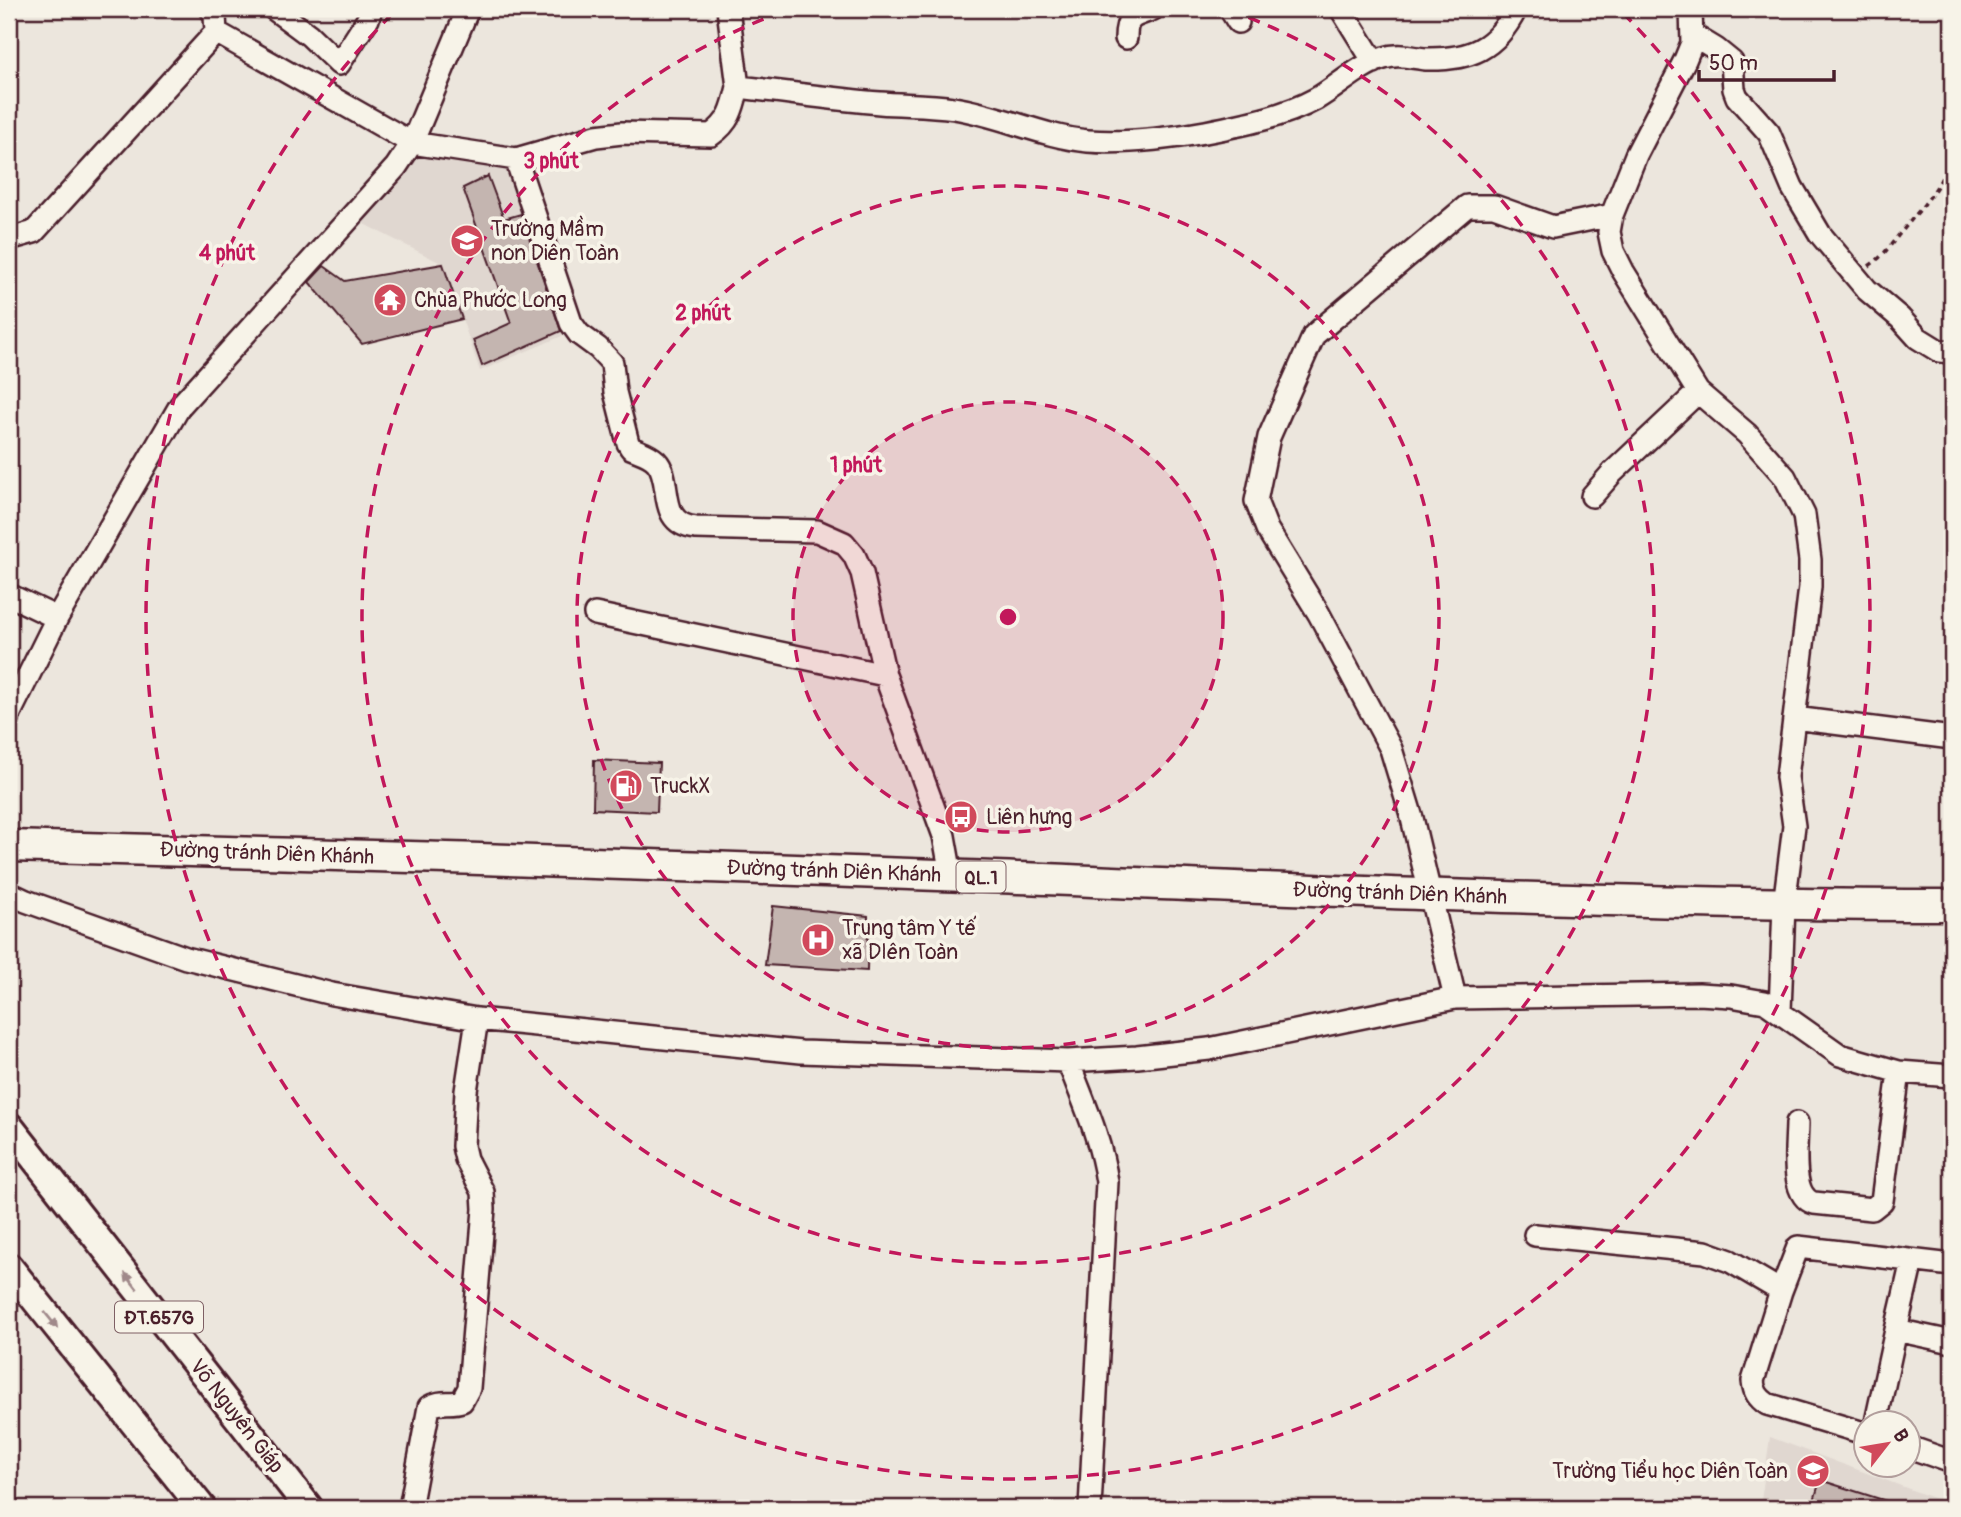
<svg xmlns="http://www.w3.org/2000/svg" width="1961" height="1517" viewBox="0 0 1961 1517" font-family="Pangolin,sans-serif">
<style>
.built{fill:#e0d7d0}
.building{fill:#c4b5b0;stroke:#4a1f2b;stroke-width:2}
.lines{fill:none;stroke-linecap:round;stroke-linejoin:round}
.minor-casing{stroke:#4a1f2b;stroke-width:26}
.major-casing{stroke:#4a1f2b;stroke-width:32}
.highway-casing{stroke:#4a1f2b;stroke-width:35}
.path{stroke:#4a1f2b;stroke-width:3.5;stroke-dasharray:5 5;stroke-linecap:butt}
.minor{stroke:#f7f3e8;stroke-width:21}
.major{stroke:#f7f3e8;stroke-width:26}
.highway{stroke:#f7f3e8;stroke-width:30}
.oneway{fill:#a0898a}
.ring{fill:none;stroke:#c2185b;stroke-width:3.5;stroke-dasharray:12 9}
.labels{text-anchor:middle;stroke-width:7;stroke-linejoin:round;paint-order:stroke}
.shield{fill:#f7f3e8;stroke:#7e5f64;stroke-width:2}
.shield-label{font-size:19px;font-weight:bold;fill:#4a1f2b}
.poi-label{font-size:21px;fill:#4a1f2b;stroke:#f7f3e8;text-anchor:start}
.street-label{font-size:21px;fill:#4a1f2b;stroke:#f7f3e8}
.centre{fill:#c2185b;stroke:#f7f3e8;stroke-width:3.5}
.ring-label{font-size:21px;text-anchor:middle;font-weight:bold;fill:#c2185b;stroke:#f7f3e8;stroke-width:7;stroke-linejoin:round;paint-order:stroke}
</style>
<rect width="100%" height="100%" fill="#ece6dd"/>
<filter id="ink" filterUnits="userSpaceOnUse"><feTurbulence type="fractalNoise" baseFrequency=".0143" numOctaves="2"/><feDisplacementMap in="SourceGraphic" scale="14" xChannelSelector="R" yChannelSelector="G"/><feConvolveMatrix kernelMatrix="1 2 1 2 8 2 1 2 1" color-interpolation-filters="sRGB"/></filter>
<g filter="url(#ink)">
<path class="built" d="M415,153L513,168L569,333L480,371L443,264L352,218Z
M1770,1437L1952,1505V1508H1760Z"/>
<path class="building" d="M488,176L504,219L521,214L561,331L482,366L473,340L511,323L463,188Z
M443,264L462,319L362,344L309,282L324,266L345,281Z
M594,760L659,763L657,812L593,809Z
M773,906L868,916L867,971L765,965Z
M1820,1480L1899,1505V1508H1812Z"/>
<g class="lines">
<defs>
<path id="minor" d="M211,9L215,16L216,32L412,143L516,159L596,136L622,133L711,135C730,122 733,108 738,87C785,92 833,99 880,103C905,105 929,104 954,108C1000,115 1043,137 1088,141C1127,144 1166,139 1205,132C1241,125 1283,117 1316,99C1339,86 1359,65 1384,58C1399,53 1412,58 1426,59C1470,60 1496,49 1516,9
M274,9L309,35L339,64L368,19L371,9
M728,9L738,87
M1230,9L1238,22
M1341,9L1374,62
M1691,9L1692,43L1685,60L1636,155L1612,215L1609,232L1613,251L1623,271L1698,392L1747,434L1785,477L1804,515L1810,560V587L1787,777L1794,826L1784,905L1780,1011
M1693,35L1716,49L1732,62L1734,89L1737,97L1769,133L1792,187L1820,234L1867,290L1900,318L1918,338L1939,351L1952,352
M1126,38C1126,15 1134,17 1153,9
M516,159L571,323L579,334L598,348L612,363L615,392L628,443L631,448C640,452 649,454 656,461C674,479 655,524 696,528L817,531L844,543L854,555L862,573L885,675L944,836L951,875
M9,239L34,232L216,32
M1592,496L1612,473L1698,392
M9,595L57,618
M595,614L885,675
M9,715L57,618L180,406L396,167L412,143L468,9
M1794,718L1952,738
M9,893L26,901L186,958L332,994L477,1019L801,1052L1068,1061L1137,1057L1209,1049L1455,998L1699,994L1731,996L1765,1002L1840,1055L1899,1072L1952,1076
M1455,998L1412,818L1391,749L1319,614L1267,529L1256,501L1269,437L1314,335L1467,206H1494L1553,227L1612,215
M1068,1061C1083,1101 1101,1139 1107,1182L1090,1508
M1797,1123C1797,1144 1789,1196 1814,1203L1872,1209L1882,1201L1899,1072
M1535,1235L1705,1252L1730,1261L1781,1291
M1896,1330L1912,1261
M1876,1422L1896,1330L1952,1342
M1867,1434L1767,1404C1758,1398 1754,1392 1753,1381L1781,1291L1798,1247L1952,1265
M1909,1447L1952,1462
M410,1508L429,1407C440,1400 451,1405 462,1401L469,1388L484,1209L483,1192L466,1159L463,1146L466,1091L477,1019"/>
<path id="major" d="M9,1126L309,1508
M9,1267L202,1508"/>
<path id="highway" d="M9,846C338,854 666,864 995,877C1314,890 1633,905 1952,905"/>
</defs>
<use href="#minor" class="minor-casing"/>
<use href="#major" class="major-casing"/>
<use href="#highway" class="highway-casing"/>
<path class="path" d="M1869,266C1887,253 1889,246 1903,230C1921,208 1940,188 1949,161"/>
<use href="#minor" class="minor"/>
<use href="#major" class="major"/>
<use href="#highway" class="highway"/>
</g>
<defs><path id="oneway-solid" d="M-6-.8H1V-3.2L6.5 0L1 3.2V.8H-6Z" transform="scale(1.75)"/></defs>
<g class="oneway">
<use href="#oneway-solid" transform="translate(131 1281) rotate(-128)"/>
<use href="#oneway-solid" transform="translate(51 1320) rotate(51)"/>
</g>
</g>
<circle cx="1008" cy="617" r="215" fill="#c2185b" fill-opacity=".12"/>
<g class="ring">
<circle cx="1008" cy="617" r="215"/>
<circle cx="1008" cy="617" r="431"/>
<path d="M1229 10A646 646 0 1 1 787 10"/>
<path d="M1623 13A862 862 0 1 1 393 13"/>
</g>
<defs>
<symbol id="school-disc" viewBox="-11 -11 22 22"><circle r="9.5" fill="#d1495b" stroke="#f7f3e8"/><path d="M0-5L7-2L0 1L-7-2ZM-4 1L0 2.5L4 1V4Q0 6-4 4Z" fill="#fff"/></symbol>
<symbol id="temple-disc" viewBox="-11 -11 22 22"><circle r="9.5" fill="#d1495b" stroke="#f7f3e8"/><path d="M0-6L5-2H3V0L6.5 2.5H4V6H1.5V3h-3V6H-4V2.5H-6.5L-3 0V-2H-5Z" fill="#fff"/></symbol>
<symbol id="fuel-disc" viewBox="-11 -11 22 22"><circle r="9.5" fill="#d1495b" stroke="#f7f3e8"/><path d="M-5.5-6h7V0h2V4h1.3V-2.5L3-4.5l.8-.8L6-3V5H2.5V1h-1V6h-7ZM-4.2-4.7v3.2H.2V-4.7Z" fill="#fff"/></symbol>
<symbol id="bus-disc" viewBox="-11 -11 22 22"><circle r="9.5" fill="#d1495b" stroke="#f7f3e8"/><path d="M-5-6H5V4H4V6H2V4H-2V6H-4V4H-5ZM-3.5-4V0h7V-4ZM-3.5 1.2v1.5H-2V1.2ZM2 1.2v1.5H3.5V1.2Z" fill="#fff"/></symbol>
<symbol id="hospital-disc" viewBox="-11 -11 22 22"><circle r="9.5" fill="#d1495b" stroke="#f7f3e8"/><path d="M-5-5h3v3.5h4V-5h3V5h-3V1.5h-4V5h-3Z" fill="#fff"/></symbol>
</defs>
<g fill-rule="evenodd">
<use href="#school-disc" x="448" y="222" width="38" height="38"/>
<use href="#temple-disc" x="371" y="281" width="38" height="38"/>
<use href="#fuel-disc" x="607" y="767" width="38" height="38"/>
<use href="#bus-disc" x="942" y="798" width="38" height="38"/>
<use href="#hospital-disc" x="799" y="921" width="38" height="38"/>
<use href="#school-disc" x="1794" y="1452" width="38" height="38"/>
</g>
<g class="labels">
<g class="shield">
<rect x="956.5" y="861.5" width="49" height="31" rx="5"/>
<rect x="115" y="1301.5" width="88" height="31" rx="5"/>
</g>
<g class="shield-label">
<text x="981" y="884">QL.1</text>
<text x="159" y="1324">ĐT.657G</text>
</g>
<g class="poi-label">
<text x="491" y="236">Trường Mầm<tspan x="491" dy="24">non Diên Toàn</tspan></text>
<text x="414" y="307">Chùa Phước Long</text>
<text x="650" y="793">TruckX</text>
<text x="986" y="824">Liên hưng</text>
<text x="842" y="935">Trung tâm Y tế<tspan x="842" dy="24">xã DIên Toàn</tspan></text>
<text x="1788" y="1478" text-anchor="end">Trường Tiểu học Diên Toàn</text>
</g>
<g class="street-label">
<text transform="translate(267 853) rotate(2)" y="7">Đường tránh Diên Khánh</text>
<text transform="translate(834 871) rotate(2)" y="7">Đường tránh Diên Khánh</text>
<text transform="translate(1400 893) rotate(2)" y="7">Đường tránh Diên Khánh</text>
<text transform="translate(237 1416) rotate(52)" y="7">Võ Nguyên Giáp</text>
</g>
</g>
<circle cx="1008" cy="617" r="10" class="centre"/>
<g class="ring-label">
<text x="551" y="168">3 phút</text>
<text x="227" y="260">4 phút</text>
<text x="703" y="320">2 phút</text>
<text x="856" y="472">1 phút</text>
</g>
<rect width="1961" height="1517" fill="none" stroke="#f7f3e8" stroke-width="35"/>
<rect x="18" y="18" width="1926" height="1482" fill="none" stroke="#4a1f2b" stroke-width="2.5" filter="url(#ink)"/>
<g transform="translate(1887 1444) rotate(59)"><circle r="33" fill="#f7f3e8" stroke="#b29e9c" stroke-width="2"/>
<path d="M0-5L12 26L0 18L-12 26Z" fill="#d1495b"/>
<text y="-10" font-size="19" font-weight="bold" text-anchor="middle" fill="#4a1f2b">B</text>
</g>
<path d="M1699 70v10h135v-10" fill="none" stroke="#4a1f2b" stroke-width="3.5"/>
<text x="1709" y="70" font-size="21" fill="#4a1f2b" stroke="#f7f3e8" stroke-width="5" paint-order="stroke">50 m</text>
</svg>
